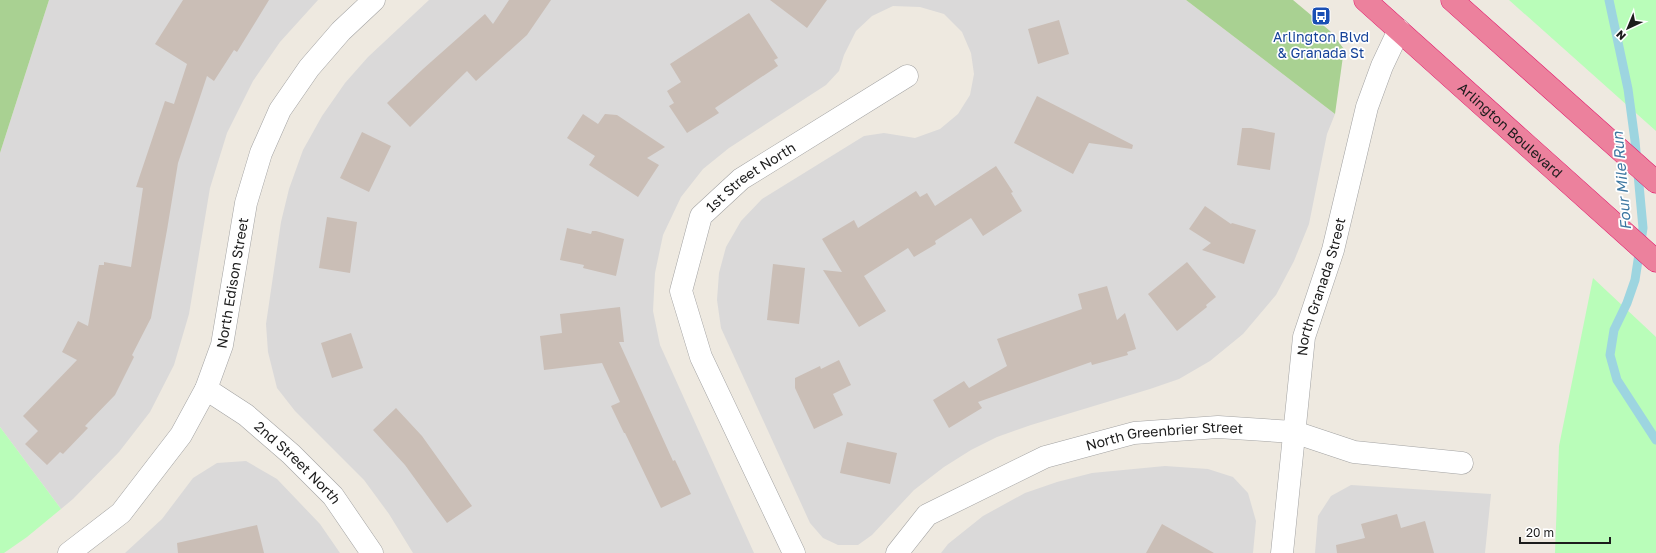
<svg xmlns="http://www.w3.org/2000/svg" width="1656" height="553" viewBox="0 0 1656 553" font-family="'Golos Text',sans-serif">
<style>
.residential{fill:#dad9d9}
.forest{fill:#a9d192}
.park{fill:#b9fdb9}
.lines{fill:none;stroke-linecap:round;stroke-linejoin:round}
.stream{stroke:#9dd5e0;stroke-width:9}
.building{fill:#cabeb6}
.minor-casing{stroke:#a3a3a3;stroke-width:23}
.highway-casing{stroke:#e2176c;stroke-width:23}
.minor{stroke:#fff;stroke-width:22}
.highway{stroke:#ec819d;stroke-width:22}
.labels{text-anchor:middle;stroke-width:3.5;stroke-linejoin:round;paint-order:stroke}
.transit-label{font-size:14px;fill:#164399;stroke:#fff}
.street-label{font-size:14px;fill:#1c1c1c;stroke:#fff}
.water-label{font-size:15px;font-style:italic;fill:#3d77a1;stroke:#fff}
</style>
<rect width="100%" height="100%" fill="#eee9e0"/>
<path class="residential" d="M49,0H318L280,42L253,81L227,133L210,188L189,314L174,365L150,412L119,452L73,499L61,509L0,427V153Z
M429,0H1186L1335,114L1327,134L1309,224L1294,261L1276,295L1243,334L1210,361L1179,379L1150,389L1031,425L997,437L971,450L944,467L914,490L872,535L858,545H838L823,538L810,523L721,328L717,300L719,273L726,247L741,221L762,199L864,136L884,133L915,138L940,129L958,114L970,95L974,74L971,53L962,32L944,14L920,7L893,6L872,16L856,31L844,55L839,71L826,85L729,148L703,169L681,197L663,235L655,273L653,311L660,345L754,553H413L389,514L364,480L295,411L277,388L268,352L266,324L281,222L289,189L303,150L322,116L345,83L368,57Z
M246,461L277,479L320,524L340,553H125L162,519L193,478L217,463Z
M1165,466L1208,469L1233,477L1248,493L1256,521L1253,553H941L948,544L983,516L1025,493L1057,482L1092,473Z
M1351,485L1491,494L1485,553H1315L1318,516L1331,496Z"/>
<path class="forest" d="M0,0H49L0,153Z
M1186,0H1293L1330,31L1344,49L1335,114Z"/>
<path class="park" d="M1509,0H1656V131Z
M1593,278L1656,337V553H1555L1559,446Z
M0,427L61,509L27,537L4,553H0Z"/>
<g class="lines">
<path class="stream" d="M1609,0L1628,89L1635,141L1643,228L1635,280L1627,303L1614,330L1610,355L1617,380L1656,440"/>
</g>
<path class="building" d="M183,0H269L237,52L234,50L214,81L207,76L178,163L167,230L151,318L132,355L134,357L115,395L85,426L88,428L63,454L60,452L47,465L25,444L38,431L23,416L77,360L62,352L78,321L88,326L99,265H104V262L131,267L143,188L136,187L165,101L174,104L187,64L155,44Z
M509,0H551L527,35L476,81L467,71L410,127L387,103L423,69L485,14L493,24Z
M770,0H827L807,28Z
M749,13L778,58L774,60L778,66L715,108L719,113L687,133L669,106L674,103L667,91L681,82L670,64Z
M1059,20L1069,54L1038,64L1028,29Z
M1037,96L1133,145L1132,149L1089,143L1073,174L1014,143Z
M583,114L598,124L605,114L617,115L665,147L647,158L659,165L638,197L589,165L595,156L567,138Z
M1242,128H1251L1275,133L1270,170L1237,165Z
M362,132L391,146L369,192L340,178Z
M996,166L1013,192L1011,193L1022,211L983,236L971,218L935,241L936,244L914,257L908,248L864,276L886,311L859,327L823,270L842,272L822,239L854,220L858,228L916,191L920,197L927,193L935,206Z
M1205,206L1231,224L1232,223L1256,230L1244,264L1202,250L1211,243L1189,229Z
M327,217L357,222L350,273L319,268Z
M567,228L591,234L592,231H596L624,239L616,276L583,268L584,265L560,260Z
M1187,262L1216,297L1206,305L1207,307L1177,331L1148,294Z
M773,264L805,268L799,324L767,320Z
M1107,286L1117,320L1125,313L1136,349L1127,352L1128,355L1092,365L1091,362L978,402L982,408L949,428L933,400L964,381L969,388L1007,366L997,339L1082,309L1078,294Z
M620,307L624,342H619L673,461L675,460L691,494L661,508L625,433H624L611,406L620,402L602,363L544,370L540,336L562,333L560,314Z
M351,333L363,368L332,378L321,343Z
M839,360L851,385L833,394L843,415L814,429L795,388V378L820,366L821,369Z
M396,408L422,436L472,506L447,523L405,465L373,430Z
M847,442L897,453L890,484L840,473Z
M1397,514L1401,528L1425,521L1434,553H1337L1336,545L1365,538L1361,524Z
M1162,524L1214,553H1146Z
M257,525L264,553H178L177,543Z"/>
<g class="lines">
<defs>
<g id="minor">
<path id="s1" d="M206,389L246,415L291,454L333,496L372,553"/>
<path id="s2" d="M69,553L121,513L181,435L206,389L222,345L246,203L261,153L280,110L309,68L341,31L374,0"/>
<path id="s3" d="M794,553L701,357L681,291L701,216L741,179L907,76"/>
<path id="s4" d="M897,553L927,515L1045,457L1134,433L1218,427L1294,432L1354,452L1462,463"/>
<path id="s5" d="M1282,553L1304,337L1333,250L1367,107L1382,66L1399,30"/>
</g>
<g id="highway">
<path id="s6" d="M1365,0L1656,261"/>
<path d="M1452,0L1656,182"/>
</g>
</defs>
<use href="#minor" class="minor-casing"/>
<use href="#highway" class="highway-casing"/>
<use href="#minor" class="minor"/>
<use href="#highway" class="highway"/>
</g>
<defs>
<symbol id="bus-square" viewBox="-11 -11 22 22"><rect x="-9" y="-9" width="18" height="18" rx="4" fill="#1a4fb4" stroke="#fff"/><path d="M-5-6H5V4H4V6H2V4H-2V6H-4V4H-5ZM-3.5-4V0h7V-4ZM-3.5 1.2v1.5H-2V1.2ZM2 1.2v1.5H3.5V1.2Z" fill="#fff"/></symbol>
</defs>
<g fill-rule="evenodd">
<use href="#bus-square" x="1310" y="5" width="22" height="22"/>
</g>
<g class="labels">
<g class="transit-label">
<text x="1321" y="42">Arlington Blvd<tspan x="1321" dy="16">&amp; Granada St</tspan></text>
</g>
<g class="street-label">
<text dy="5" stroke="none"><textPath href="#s6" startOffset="195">Arlington Boulevard</textPath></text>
<text dy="5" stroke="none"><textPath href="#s3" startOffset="427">1st Street North</textPath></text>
<text dy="5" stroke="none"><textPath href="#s2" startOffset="326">North Edison Street</textPath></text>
<text dy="5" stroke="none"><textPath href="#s5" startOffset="270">North Granada Street</textPath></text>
<text dy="5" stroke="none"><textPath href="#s4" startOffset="302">North Greenbrier Street</textPath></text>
<text dy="5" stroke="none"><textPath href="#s1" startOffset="118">2nd Street North</textPath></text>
</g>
<g class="water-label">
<text transform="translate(1622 181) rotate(-95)" y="5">Four Mile Run</text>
</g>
</g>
<g transform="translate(1628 28) rotate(224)" stroke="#ffffff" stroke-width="3" paint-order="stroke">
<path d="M0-3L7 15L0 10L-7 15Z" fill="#1c1c1c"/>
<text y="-6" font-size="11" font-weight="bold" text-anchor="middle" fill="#1c1c1c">N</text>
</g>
<path d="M1520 537v6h90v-6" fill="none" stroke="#1c1c1c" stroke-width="2"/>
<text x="1526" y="537" font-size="12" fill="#1c1c1c" stroke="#ffffff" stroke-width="3" paint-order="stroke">20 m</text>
</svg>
